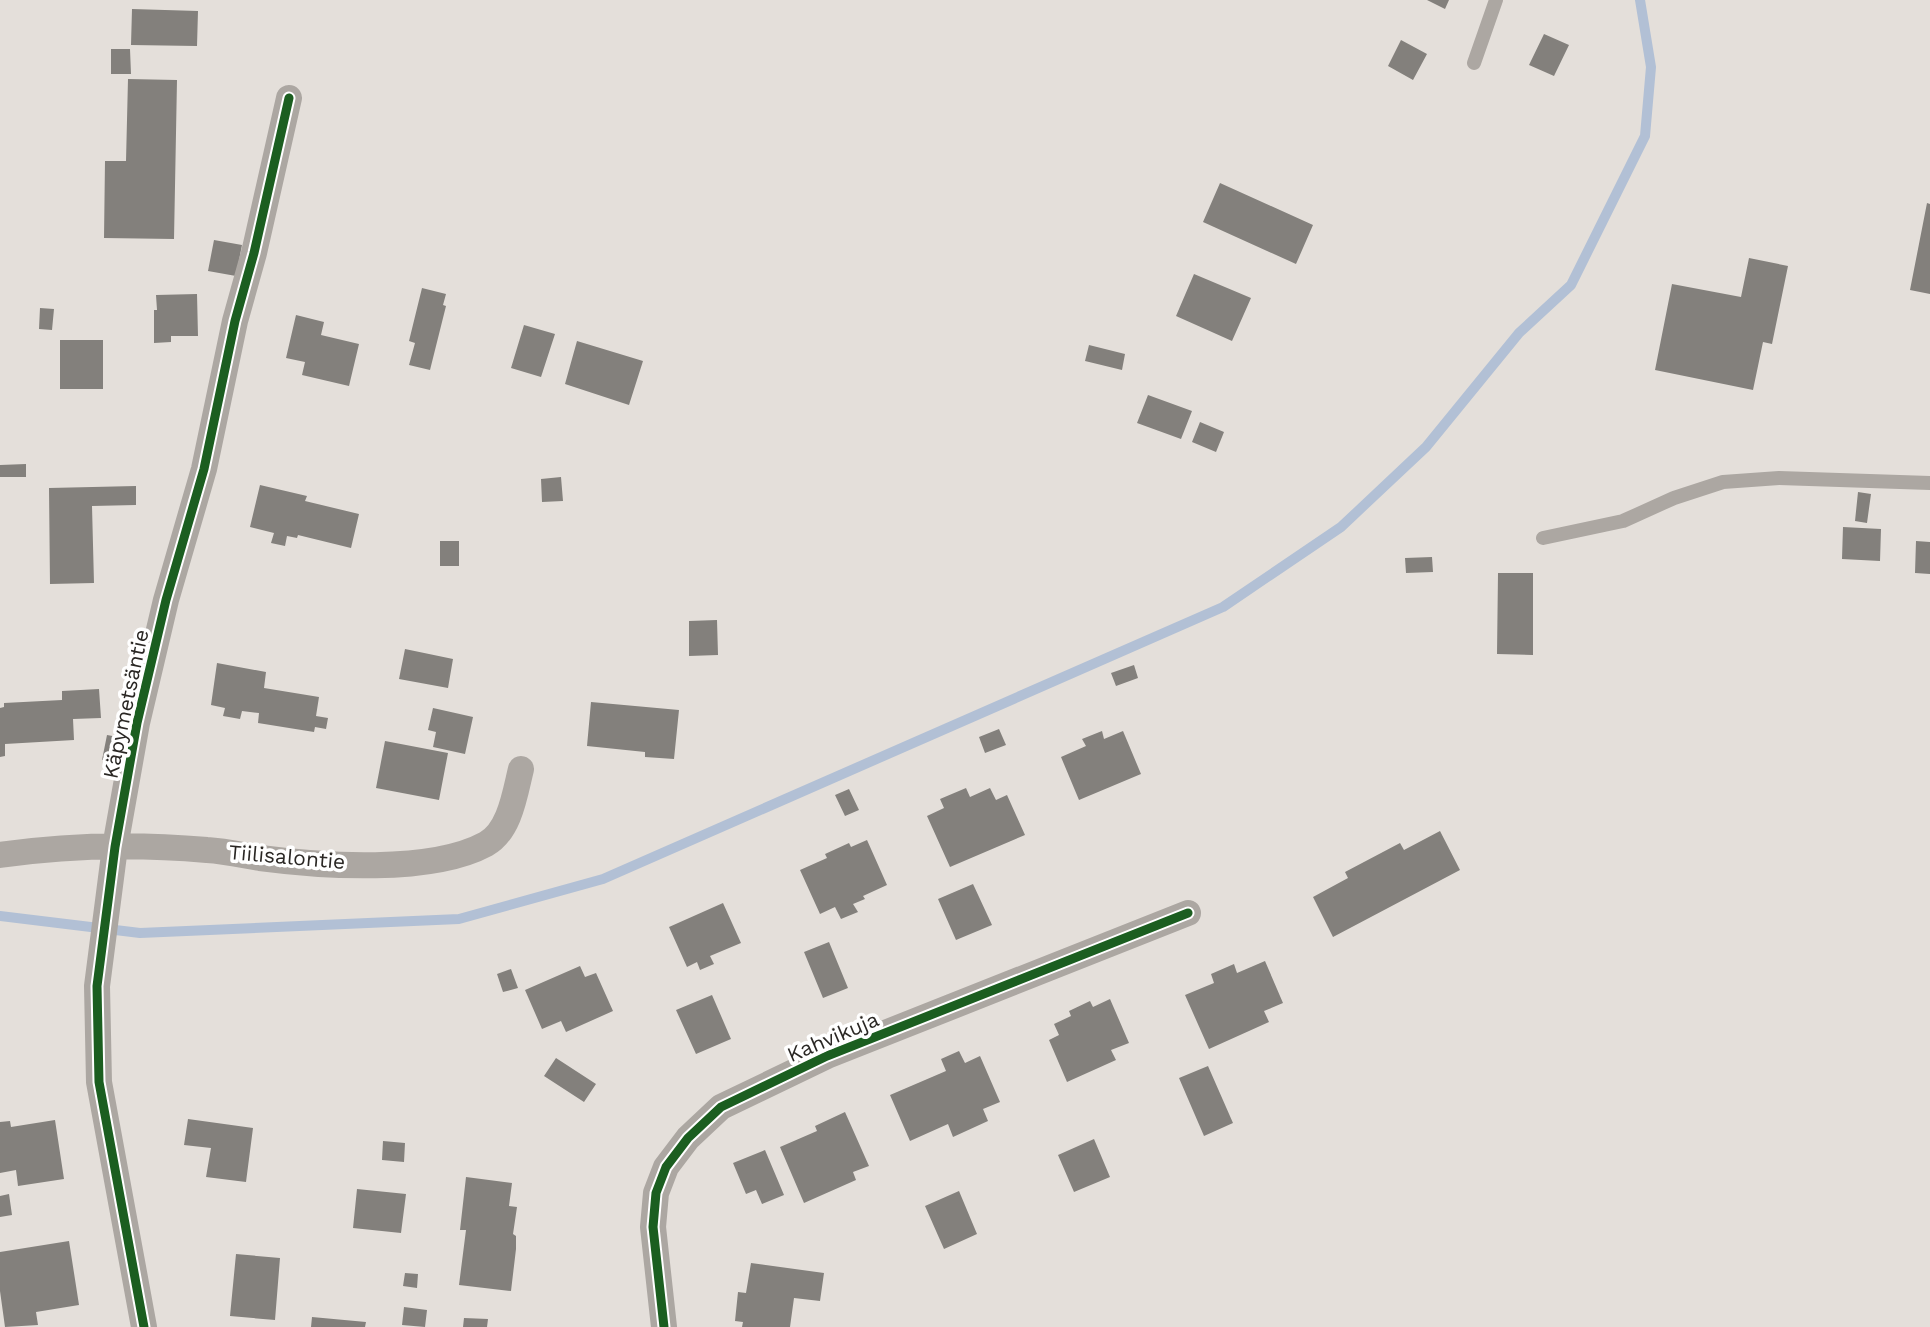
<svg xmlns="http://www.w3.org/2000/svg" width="1930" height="1327" viewBox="0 0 1930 1327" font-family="'Work Sans',sans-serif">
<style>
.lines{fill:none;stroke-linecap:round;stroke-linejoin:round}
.stream{stroke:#b2c0d5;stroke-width:10}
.building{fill:#83807c}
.lane{stroke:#aca7a2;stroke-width:14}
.street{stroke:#aca7a2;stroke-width:26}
.cycleway-casing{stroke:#fff;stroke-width:13}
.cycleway{stroke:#1b5e20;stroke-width:9}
.labels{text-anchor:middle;stroke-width:7;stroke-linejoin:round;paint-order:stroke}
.street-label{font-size:21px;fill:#2a2724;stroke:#fff}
</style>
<rect width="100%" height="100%" fill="#e4dfda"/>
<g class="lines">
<path class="stream" d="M0,916L140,933L459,919L603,879L1223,607L1341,527L1426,447L1519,333L1571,285L1645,136L1651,67L1640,0"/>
</g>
<path class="building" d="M1427,0H1449L1445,9Z
M132,9L198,11L197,46L131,45Z
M1544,34L1569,45L1554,76L1529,65Z
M1401,40L1427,54L1413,80L1388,66Z
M111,49H130L131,74H111Z
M128,79L177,80L174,239L104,238L105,161H126Z
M1220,183L1313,225L1296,264L1203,222Z
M1927,203L1930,204V294L1910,290Z
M214,240L242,245L236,276L208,271Z
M1749,258L1788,266L1772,344L1763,342L1753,390L1655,370L1672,284L1741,297Z
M1194,274L1251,298L1232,341L1176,316Z
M422,288L446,294L443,305L446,306L430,370L409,365L415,343L409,341Z
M197,294L198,336H171V342L154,343V310H157L156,295Z
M40,308L54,309L52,330L39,329Z
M296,315L324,322L321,335L359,344L349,386L302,375L305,362L286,358Z
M524,325L555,334L541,377L511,368Z
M60,340H103V389H60Z
M577,341L643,361L629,405L565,384Z
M1089,345L1125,354L1122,370L1085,361Z
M1148,395L1192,411L1181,439L1137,423Z
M1200,422L1224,432L1216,452L1192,442Z
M26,464V477H0V465Z
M561,477L563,501L542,502L541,479Z
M260,485L307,496L305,501L359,514L351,548L298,535L297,538L287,536L285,546L271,543L274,533L250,527Z
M136,486V505L92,506L94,583L50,584L49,488Z
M1858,492L1871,494L1867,523L1855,521Z
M1843,527L1881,529L1880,561L1842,559Z
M440,541H459V566H440Z
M1916,541L1930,542V574L1915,573Z
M1432,557L1433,572L1406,573L1405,558Z
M1498,573H1533V655L1497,654Z
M717,620L718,655L689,656V621Z
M405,649L453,659L448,688L399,679Z
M217,663L266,672L264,688L319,697L316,716L328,718L326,729L315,727L314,732L258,723L259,713L242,711L240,719L223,716L225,708L211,705Z
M1134,665L1138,678L1116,686L1111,673Z
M99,689L101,718L73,719L74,740L5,744V756L0,757V708L4,707V703L62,700V691Z
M591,702L679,710L674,759L645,757V752L587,746Z
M433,708L473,717L465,754L433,747L436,732L428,730Z
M999,729L1006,745L985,753L979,737Z
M1102,731L1104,739L1123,731L1141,774L1079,800L1061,757L1086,746L1082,739Z
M107,735L118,737L113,762L102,760Z
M385,741L448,753L439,800L376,788Z
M966,788L970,797L990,788L996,800L1007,795L1025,835L950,867L927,816L944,808L940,799Z
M849,789L859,810L845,816L835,795Z
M1440,831L1460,870L1333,937L1313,897L1348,878L1345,872L1400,843L1404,850Z
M867,840L887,885L863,896L865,899L853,904L858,912L841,919L835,907L820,914L800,870L827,858L825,854L849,843L851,847Z
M973,884L992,925L956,940L938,899Z
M723,903L741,943L710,956L714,964L700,970L697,962L687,967L669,927Z
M829,942L848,988L823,998L804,952Z
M1265,961L1283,1003L1264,1011L1269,1022L1209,1049L1185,995L1214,983L1211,974L1234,964L1237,973Z
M580,966L585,977L596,973L613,1011L566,1032L561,1021L542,1029L525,990Z
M511,969L518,988L503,992L497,974Z
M712,995L731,1039L696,1054L676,1010Z
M1110,999L1129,1043L1111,1050L1116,1060L1067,1082L1049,1040L1059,1035L1054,1024L1071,1016L1069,1011L1090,1001L1093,1007Z
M959,1051L965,1063L980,1056L1000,1102L983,1109L988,1121L953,1137L948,1124L910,1141L890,1095L946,1071L941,1059Z
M556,1058L596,1084L584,1102L544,1076Z
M1208,1066L1233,1123L1204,1136L1179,1078Z
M845,1112L869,1166L853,1172L856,1180L804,1203L780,1147L817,1131L815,1126Z
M188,1119L253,1128L246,1182L206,1177L211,1148L184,1145Z
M55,1120L64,1179L18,1186L16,1170L0,1173V1122L10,1121L11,1127Z
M1094,1139L1110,1177L1074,1192L1058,1155Z
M383,1141L405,1143L404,1162L382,1160Z
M765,1150L784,1195L762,1204L756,1190L746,1194L733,1163Z
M466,1177L512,1183L509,1206L517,1207L513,1234L516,1236V1249L511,1291L459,1285L466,1230H460Z
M357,1189L406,1194L401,1233L353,1228Z
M959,1191L977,1234L944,1249L925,1206Z
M9,1194L12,1215L0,1217V1196Z
M69,1241L79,1305L36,1312L38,1325L5,1327L0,1291V1252Z
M236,1254L280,1258L275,1320L230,1316Z
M751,1263L824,1273L820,1301L794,1298L790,1327H742L743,1322L735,1321L738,1292L746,1293Z
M405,1273L418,1274L417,1288L403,1286Z
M404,1307L427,1310L425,1327L402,1325Z
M312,1317L366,1322L365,1327H311Z
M464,1318L488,1319L487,1327H463Z"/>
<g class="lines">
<path class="lane" d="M1474,63L1496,0
M1543,538L1623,521L1674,498L1723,482L1779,478L1930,483"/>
<path class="street" d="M0,855C68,845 139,844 207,850C225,851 242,855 260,858C321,866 431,874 486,844C510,831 515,793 521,769
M144,1327L99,1082L97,986L115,847L137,723L166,600L204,469L235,321L254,253L289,98
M664,1327L653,1227L656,1193L666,1167L688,1138L721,1107L827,1056L1188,913"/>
<defs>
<path id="cycleway" d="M144,1327L99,1082L97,986L115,847L137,723L166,600L204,469L235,321L254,253L289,98
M664,1327L653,1227L656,1193L666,1167L688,1138L721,1107L827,1056L1188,913"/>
</defs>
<use href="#cycleway" class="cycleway-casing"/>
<use href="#cycleway" class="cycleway"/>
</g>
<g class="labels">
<g class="street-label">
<text transform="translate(126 704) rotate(-78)" y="7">Käpymetsäntie</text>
<text transform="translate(287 857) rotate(5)" y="7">Tiilisalontie</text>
<text transform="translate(833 1037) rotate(-23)" y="7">Kahvikuja</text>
</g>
</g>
</svg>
